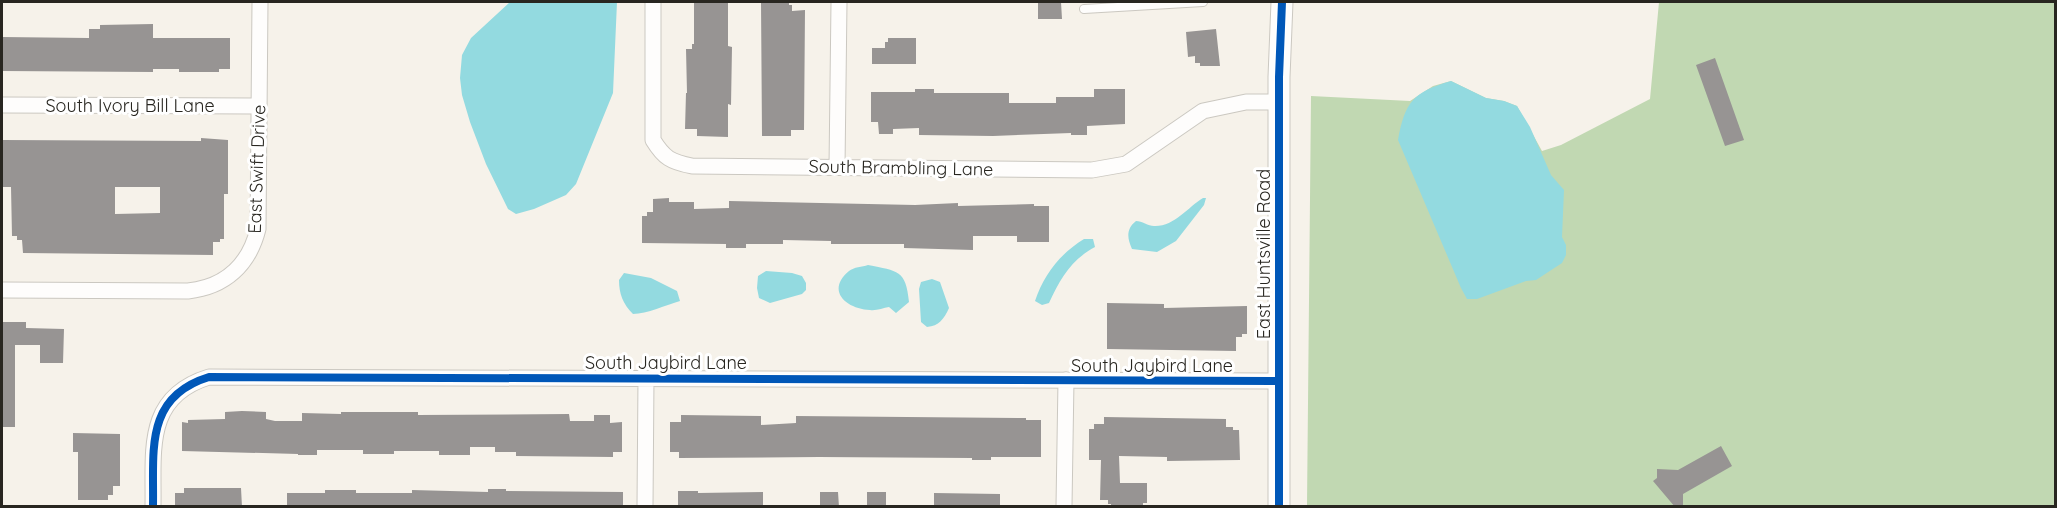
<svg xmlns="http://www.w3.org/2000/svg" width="2057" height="508" viewBox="0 0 2057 508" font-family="Quicksand,sans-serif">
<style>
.forest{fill:#c1d8b2}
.water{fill:#93dae0}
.building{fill:#979493;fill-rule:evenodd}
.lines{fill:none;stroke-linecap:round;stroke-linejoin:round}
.service-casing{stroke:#cbc8c1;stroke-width:10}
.minor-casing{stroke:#cbc8c1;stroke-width:17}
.secondary-casing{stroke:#cbc8c1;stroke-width:23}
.service{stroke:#fefdfc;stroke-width:8}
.minor{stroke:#fefdfc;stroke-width:15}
.secondary{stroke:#fefdfc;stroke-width:21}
.cycleway-casing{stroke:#fff;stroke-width:11}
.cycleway{stroke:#0057b8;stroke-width:8}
.labels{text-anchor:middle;stroke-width:6;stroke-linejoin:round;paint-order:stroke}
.street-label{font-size:18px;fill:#282620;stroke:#fff}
</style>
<rect width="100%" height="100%" fill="#f6f2ea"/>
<path class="forest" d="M1659,2H2055V506H1307L1311,96L1410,101L1433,86L1451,81L1486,98L1504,101L1517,106L1542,151L1561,145L1650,99Z"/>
<path class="water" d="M510,2H617L613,93L576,184L566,195L534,209L516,214L508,209L486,164L470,122L462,95L460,78L462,55L471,38Z
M1451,81L1486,98L1504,101L1517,106L1530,127L1551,175L1564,190L1562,237L1566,245V255L1562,263L1536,280L1526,281L1477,299H1467L1461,288L1398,140C1405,102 1413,92 1451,81Z
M1203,198H1206L1204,205L1176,241L1157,252L1132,249C1127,238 1126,229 1136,221C1142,221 1148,226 1154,226C1174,227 1188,207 1203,198Z
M1084,239H1093L1095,247C1071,260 1060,279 1049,303L1042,305L1035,301C1044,274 1061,253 1084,239Z
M868,265C898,271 906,270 909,302L896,313L889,307C883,308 876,311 870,310C847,309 825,291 849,271C854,267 862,267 868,265Z
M766,271L792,273L802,276L806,283V290L802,294L770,303L759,298L757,288L758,276Z
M624,273L651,278L677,291L680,301C666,305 647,314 633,314C623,304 619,294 619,280Z
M932,279L940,282L949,308C944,319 939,326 927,327L921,322L919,289L921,282Z"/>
<path class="building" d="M694,2H728V46L732,47L731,105L728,104V137L697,136V129H685L686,93H687L686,49H692V44H694Z
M761,2H789V5H792V11L805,10L804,130H791V136H762Z
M1038,2H1061L1062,19H1038Z
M153,24V38H230V69H219V72H179V69H153V72L2,71V37L89,38V29H100V25Z
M1216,29L1220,66H1200V63H1195V56L1188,57L1186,32Z
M888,38H916V64H872V48H885V42H888Z
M1715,58L1744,140L1725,146L1696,65Z
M915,89H934V93H1009V103H1056V97H1094V89H1125V124L1087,126V135H1071V133L993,136L919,135V128L893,129V134H879L878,122H871V92H915Z
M201,138L228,140V194H224V239H220V242H213V255L23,253L22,240H17V236H12L11,187H2V140L201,141ZM115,187H160V213L115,214Z
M669,198V202H694V209L729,208V201L915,205L958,203V206L1034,204V206H1049V242H1017V236H973V250L904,248V244H831V241L783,240V244H746V248H726V244L642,243V216H647V212H653V199Z
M1107,303L1164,304V308L1247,306V334H1242V337H1236V351L1107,349Z
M2,322H26V328L64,329L63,363H40V345H15V427H2Z
M242,411L266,412V419L275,421H302V413L341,414V412H418V415L569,414L570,421H594V415H610V423L622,422V452H613V457L516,456V452H495V447H470V455H439V451H394V454H363V450H317V455H298V454L182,451V422L188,423V420L225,419V412Z
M681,415L761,416V425L796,423V416L1026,418V420H1041V457H991V460H972V458L819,457L679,458V452H670V422H681Z
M1104,417L1226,419V427H1233V430H1239L1240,460L1167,461V457L1119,456L1120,483H1147V503H1143V507H1111V504H1108V500H1100L1101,460H1089V429H1094V424H1104Z
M73,433L120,434V486H113V495H108V500H78V452H73Z
M1721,446L1732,466L1683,494V507H1675L1653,481L1657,478V469L1678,470Z
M184,488H241L242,507H175V493H184Z
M488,489H506V491L623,492V507H287V493H325V490H356V493H412V490L488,492Z
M678,491H698V493L763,492V507H678Z
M820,492H838L839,507H820Z
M867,492H886V507H867Z
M934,493L1000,494V507H934Z"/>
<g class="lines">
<defs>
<path id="service" d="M1084,9L1203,2"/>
<path id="minor" d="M653,2V140C664,158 671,162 692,166L1092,170L1126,164L1203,111L1246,102H1279
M2,105L259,106
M837,167L839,2
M2,290L188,291C225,287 249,265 258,229L260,2
M153,506C154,451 144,397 209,377L1279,381
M645,506L646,378
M1064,506L1066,380"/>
<path id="secondary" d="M1279,506V77L1282,2"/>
</defs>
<use href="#service" class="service-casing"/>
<use href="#minor" class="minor-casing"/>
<use href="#secondary" class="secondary-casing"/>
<use href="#service" class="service"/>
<use href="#minor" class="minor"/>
<use href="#secondary" class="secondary"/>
<defs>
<path id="cycleway" d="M153,506C154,451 144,397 209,377L1279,381
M1279,506V77L1282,2"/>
</defs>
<use href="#cycleway" class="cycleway-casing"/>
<use href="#cycleway" class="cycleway"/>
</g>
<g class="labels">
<g class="street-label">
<text x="130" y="112">South Ivory Bill Lane</text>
<text transform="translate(901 168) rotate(1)" y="6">South Brambling Lane</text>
<text transform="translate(257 169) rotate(-88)" y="6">East Swift Drive</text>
<text transform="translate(1264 254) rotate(-90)" y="6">East Huntsville Road</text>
<text x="666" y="369">South Jaybird Lane</text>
<text x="1152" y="372">South Jaybird Lane</text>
</g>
</g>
<rect width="2057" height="508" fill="none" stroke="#282620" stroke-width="6"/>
</svg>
